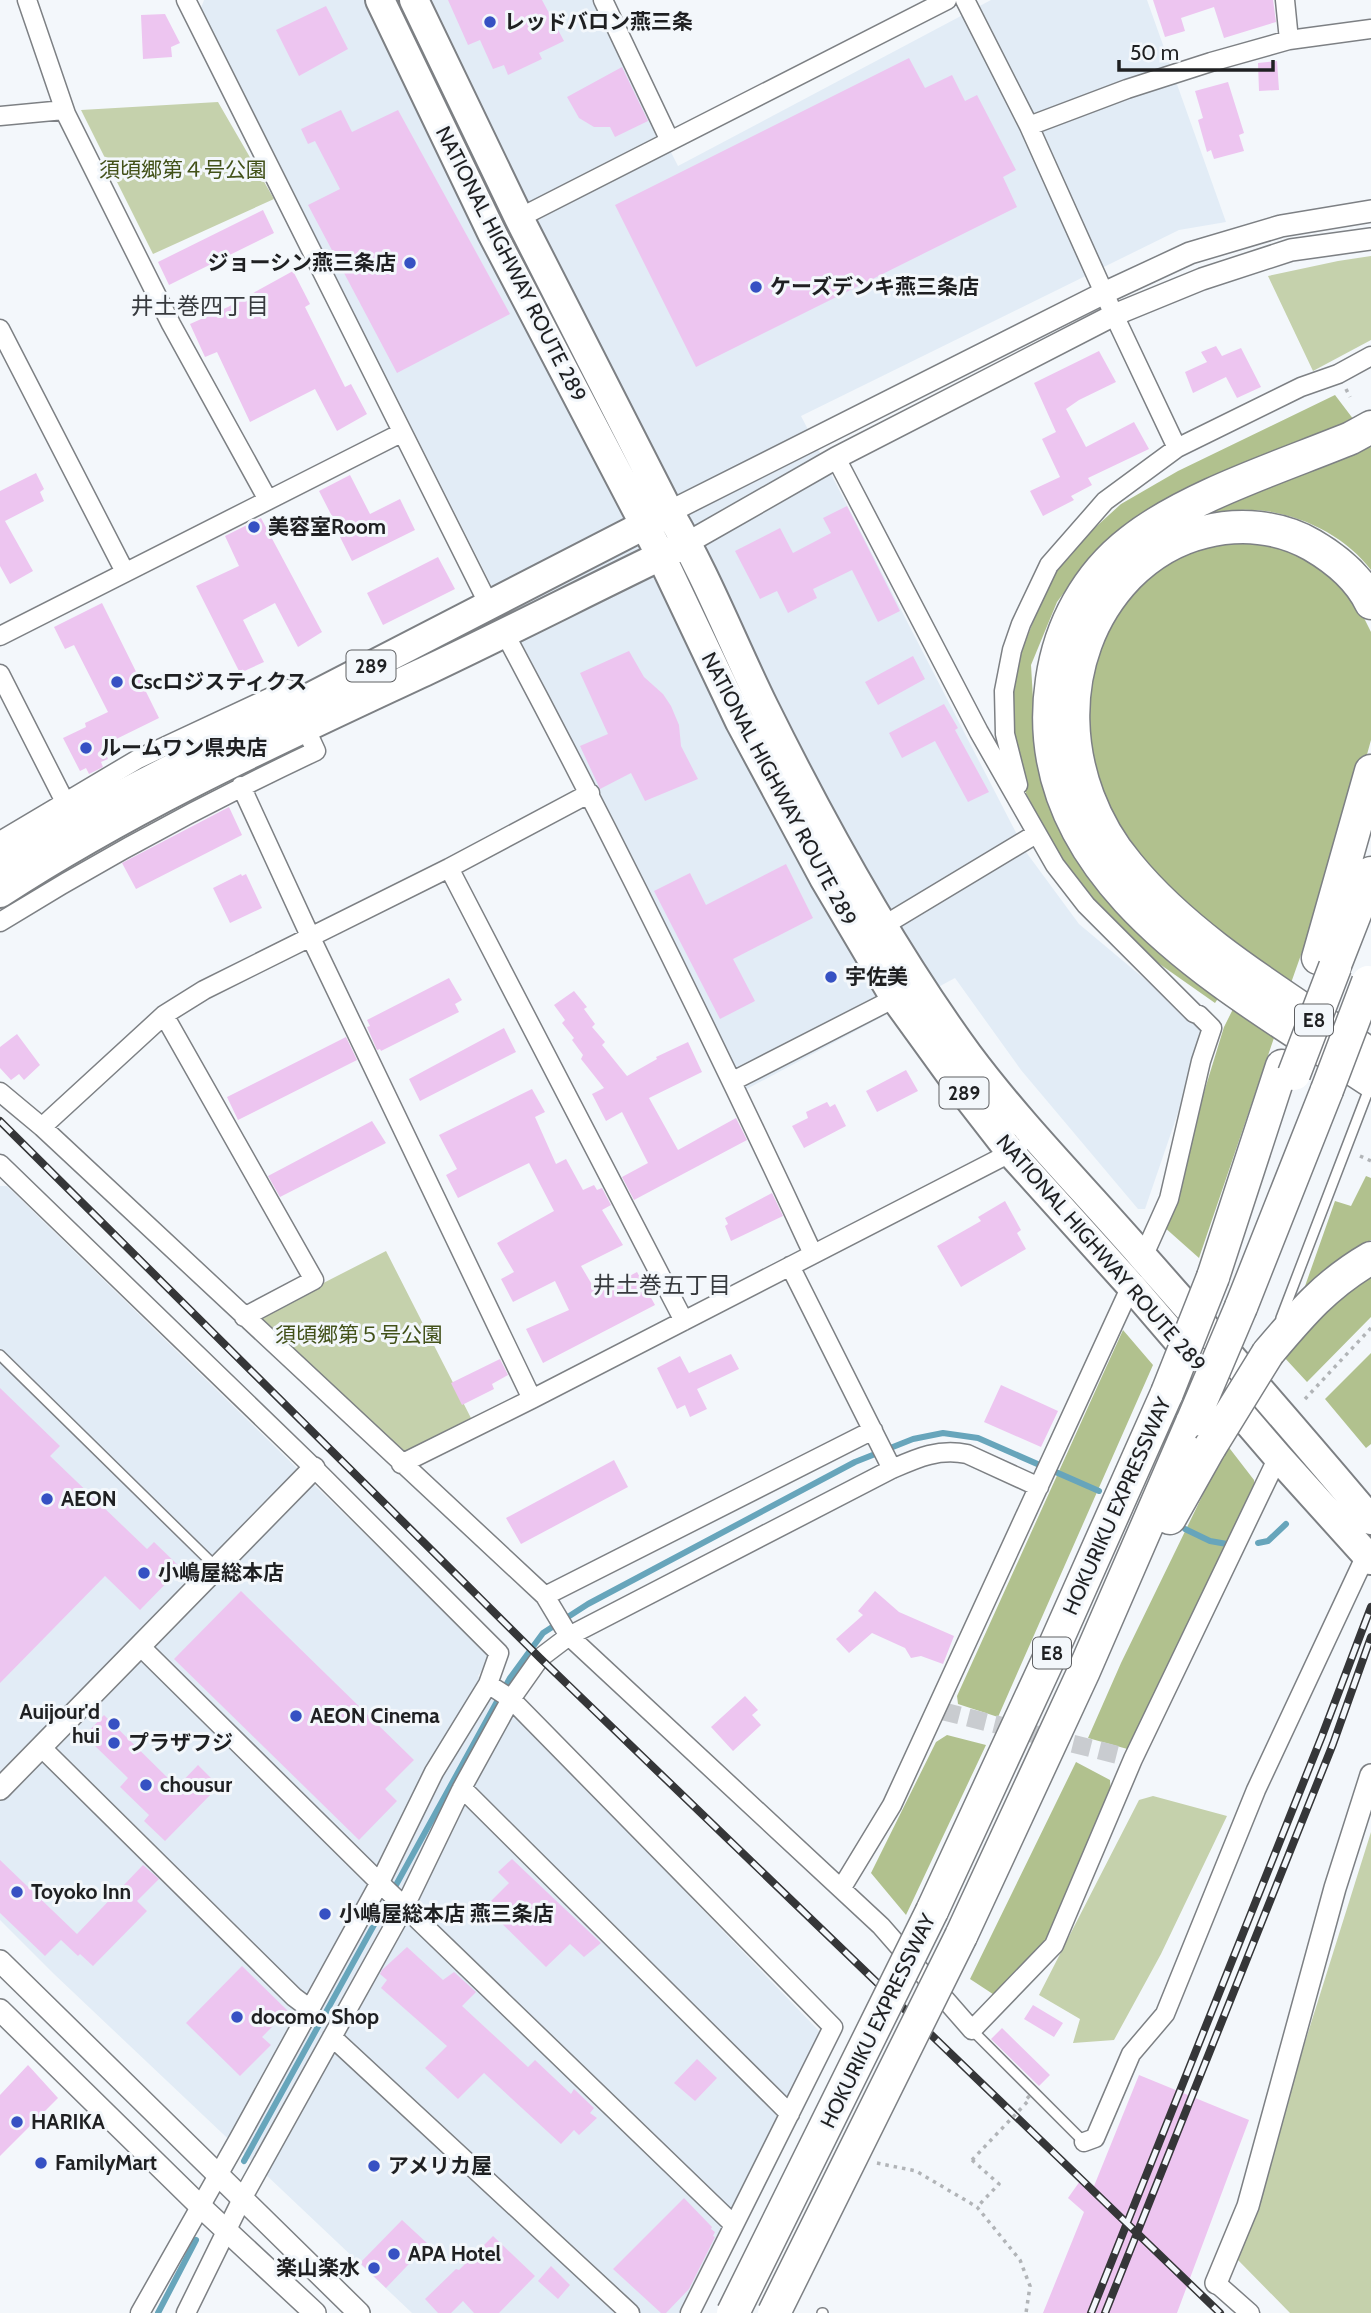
<svg xmlns="http://www.w3.org/2000/svg" width="1371" height="2313" viewBox="0 0 1371 2313" font-family="Cabin,'Noto Sans JP',sans-serif">
<style>
.built{fill:#e2ecf6}
.green{fill:#c5d1ac}
.forest{fill:#b1c18e}
.lines{fill:none;stroke-linecap:round;stroke-linejoin:round}
.stream{stroke:#67a5bb;stroke-width:6}
.building{fill:#edc5f0}
.minor-tunnel{stroke:#c9ccd0;stroke-width:18;stroke-dasharray:18 9;stroke-linecap:butt}
.service-casing{stroke:#7d8084;stroke-width:12}
.minor-casing{stroke:#7d8084;stroke-width:21}
.tertiary-casing{stroke:#7d8084;stroke-width:24}
.trunk-casing{stroke:#7d8084;stroke-width:32}
.motorway-casing{stroke:#7d8084;stroke-width:35}
.path{stroke:#b1b4b7;stroke-width:3.5;stroke-dasharray:3.5 5;stroke-linecap:butt}
.service{stroke:#fff;stroke-width:9}
.minor{stroke:#fff;stroke-width:18}
.tertiary{stroke:#fff;stroke-width:21}
.trunk{stroke:#fff;stroke-width:28}
.motorway{stroke:#fff;stroke-width:32}
.rail-casing{stroke:#353638;stroke-width:8}
.rail{stroke:#f3f7fb;stroke-width:5;stroke-dasharray:16;stroke-linecap:butt}
.motorway-bridge-casing{stroke:#7d8084;stroke-width:35;stroke-linecap:butt}
.path-bridge{stroke:#b1b4b7;stroke-width:3.5;stroke-dasharray:3.5 5;stroke-linecap:butt}
.motorway-bridge{stroke:#fff;stroke-width:32}
.poi-dot{fill:#3651c3;stroke:#f3f7fb;stroke-width:2.5}
.labels{text-anchor:middle;stroke-width:6;stroke-linejoin:round;paint-order:stroke}
.shield{fill:#f3f7fb;stroke:#5f6063;stroke-width:2}
.shield-label{font-size:19px;font-weight:bold;fill:#1f2022}
.poi-label{font-size:21px;font-weight:bold;fill:#1f2022;stroke:#f3f7fb;text-anchor:start}
.park-label{font-size:21px;fill:#425119;stroke:#f3f7fb}
.street-label{font-size:21px;fill:#1f2022;stroke:#f3f7fb}
.neighbourhood-label{font-size:23px;fill:#373a3e;stroke:#f3f7fb}
</style>
<rect width="100%" height="100%" fill="#f3f7fb"/>
<path class="built" d="M204,0H594L678,166L991,0H1147L1226,222L1179,230L801,416L1026,852L1079,924L1153,986L1205,1017L1207,1028L1145,1209H1138L1021,1070L955,978L745,1090L201,8Z
M0,1186H7L491,1657L478,1676L820,2032L680,2313H412L54,1974L0,1920Z"/>
<path class="green" d="M218,102L274,199L153,254L81,110Z
M1371,256V340L1313,371L1268,276L1338,261Z
M386,1251L473,1422L402,1458L249,1321Z
M1153,1796L1227,1816L1161,1954L1114,2040L1073,2043L1080,2019L1039,1995L1139,1800Z
M1371,1832V2313H1290L1237,2259Z"/>
<path class="forest" d="M1335,395L1357,424L1135,521L1092,554L1057,602L1031,665L1034,716L1042,780L1073,842L1219,997L1215,1003L1151,958L1095,904L1057,856L1023,787L1010,704L1021,653L1054,568L1065,555L1121,504L1178,471Z
M1369,442L1371,448V570C1338,526 1270,500 1216,513C1200,517 1184,523 1169,528Z
M1246,538L1284,544L1325,565L1353,596L1371,632V740L1350,816L1291,983L1197,915L1153,873L1108,807L1089,743V699L1102,640L1130,598L1169,559L1212,543Z
M1235,1005L1276,1032L1199,1258L1163,1226L1224,1027Z
M1366,1176L1371,1178V1240L1349,1252L1304,1289L1335,1201L1351,1206Z
M1371,1270V1317L1307,1382L1283,1356L1320,1308Z
M1123,1330L1153,1365L998,1717L958,1704L957,1696Z
M1371,1353V1444L1366,1448L1325,1399Z
M1227,1445L1254,1480L1256,1494L1231,1535L1131,1750L1088,1738L1121,1663Z
M947,1735L986,1745L906,1915L871,1873L936,1742Z
M1076,1762L1110,1780L1111,1797L1046,1944L1002,2000L970,1979Z"/>
<g class="lines">
<path class="stream" d="M1185,1529L1210,1541L1227,1544
M1258,1543L1268,1541L1286,1524
M244,2161L510,1678L543,1633L588,1604L855,1462L913,1439L943,1433L978,1438L1099,1491
M158,2313L196,2240"/>
</g>
<path class="building" d="M448,0H542L564,41L539,53L542,59L508,75L504,65L493,69L480,40L468,45Z
M1153,0H1273L1276,22L1224,38L1214,7L1181,18L1185,31L1165,37Z
M326,6L348,49L299,76L276,30Z
M165,14L180,43L171,47L172,57L143,59L141,15Z
M909,58L925,88L952,75L965,101L977,95L1016,170L1003,177L1017,207L696,367L615,205Z
M1277,61L1279,90L1259,91L1258,63Z
M622,67L648,121L615,137L610,127H594L579,118L567,97Z
M1228,82L1244,133L1239,135L1244,151L1214,159L1211,150L1207,152L1198,120L1203,118L1195,91Z
M341,110L352,132L398,110L510,314L397,373L308,205L340,189L315,141L308,144L301,129Z
M263,210L274,233L169,285L158,262Z
M293,271L310,304L305,307L345,387L351,384L367,414L337,431L315,389L250,422L217,352L205,357L190,324L228,307Z
M1216,346L1222,356L1241,348L1261,387L1237,398L1226,377L1193,393L1185,372L1207,362L1201,352Z
M1099,351L1116,382L1079,400L1066,409L1086,447L1134,422L1149,449L1088,478L1092,485L1071,496L1074,500L1043,516L1030,491L1060,477L1042,439L1056,432L1034,383Z
M36,473L44,489L40,492L44,501L5,521L33,571L10,584L0,566V491Z
M350,475L370,514L400,499L415,530L352,561L336,529L338,528L319,491Z
M847,506L900,611L878,622L852,570L813,589L817,598L788,613L777,591L760,599L735,551L780,528L793,553L831,533L823,518Z
M261,518L322,632L298,647L275,603L243,620L264,662L240,673L196,586L239,566L225,536Z
M438,557L455,589L383,625L367,593Z
M102,603L159,718L102,746L108,759L101,762L103,767L89,774L86,768L80,771L63,738L86,727L85,723L108,712L74,645L65,649L54,627Z
M629,651L644,677L663,694L671,706L679,725L681,746L698,779L645,801L631,773L600,789L580,746L608,734L580,673Z
M913,656L925,679L878,705L865,682Z
M944,704L958,728L955,730L989,792L968,802L935,741L902,758L889,733Z
M229,807L242,835L136,889L122,863Z
M786,864L813,918L733,959L755,1001L720,1019L654,891L690,873L706,905Z
M241,874L242,876L246,874L262,908L230,923L213,888Z
M449,978L462,1000L455,1004L459,1012L381,1051L380,1049L377,1050L367,1027L370,1026L367,1020Z
M574,991L587,1007L584,1009L595,1024L592,1027L605,1042L602,1045L627,1076L657,1059L656,1057L688,1042L702,1072L649,1098L678,1150L736,1118L747,1140L634,1200L622,1177L648,1163L622,1112L606,1121L592,1094L604,1088L581,1059L583,1055L572,1040L574,1038L562,1023L565,1020L554,1005Z
M504,1028L516,1052L420,1101L409,1079Z
M17,1034L40,1065L24,1080L19,1074L11,1080L0,1068V1047Z
M346,1037L357,1060L238,1120L227,1097Z
M906,1070L918,1091L877,1112L866,1091Z
M532,1089L545,1112L535,1117L556,1164L566,1159L583,1190L594,1185L597,1190L602,1188L611,1205L602,1210L623,1245L581,1266L597,1293L637,1272L655,1305L543,1363L526,1329L569,1310L555,1281L513,1302L501,1279L514,1272L497,1243L554,1211L529,1163L458,1198L446,1175L457,1169L439,1135Z
M827,1102L830,1107L835,1104L846,1126L804,1148L792,1126L808,1118L806,1112Z
M372,1121L386,1143L280,1197L268,1176Z
M772,1193L783,1216L731,1241L725,1226L728,1224L725,1218Z
M1005,1201L1021,1230L1017,1233L1026,1249L961,1287L937,1246L981,1221L978,1217Z
M731,1354L739,1369L697,1389L707,1409L690,1417L685,1405L677,1409L657,1368L680,1356L689,1373Z
M500,1359L508,1375L492,1384L494,1389L462,1405L451,1383Z
M1001,1385L1058,1411L1041,1447L984,1422Z
M0,1388L60,1446L50,1456L147,1549L154,1542L181,1568L140,1610L105,1576L0,1683Z
M614,1460L628,1487L521,1544L506,1518Z
M241,1591L414,1760L385,1789L397,1801L359,1840L174,1659Z
M875,1591L899,1612L954,1636L943,1664L921,1656L911,1658L905,1648L872,1633L849,1653L836,1639L863,1615L858,1611Z
M745,1696L758,1710L752,1715L761,1725L733,1751L711,1727Z
M104,1715L177,1787L198,1765L219,1786L165,1841L144,1821L149,1815L120,1787L128,1778L94,1745L97,1742L87,1733Z
M512,1859L601,1943L584,1957L570,1944L546,1967L485,1907L509,1883L498,1872Z
M0,1860L77,1934L143,1865L159,1879L137,1901L147,1911L93,1966L80,1954L78,1956L61,1940L45,1956L0,1913Z
M407,1947L443,1980L454,1972L476,1992L462,2006L528,2067L535,2060L571,2094L574,2089L594,2108L590,2113L597,2118L579,2135L574,2130L561,2144L484,2073L458,2099L425,2068L447,2046L381,1988L387,1980L380,1974L382,1970Z
M242,1966L288,2011L262,2037L271,2045L240,2076L186,2023Z
M1033,2005L1063,2023L1054,2037L1024,2019Z
M1002,2028L1050,2075L1039,2086L991,2039Z
M697,2059L717,2078L695,2101L674,2083Z
M28,2065L58,2098L0,2156V2095Z
M1139,2075L1249,2120L1177,2313H1043L1084,2212L1068,2198L1080,2181L1092,2191Z
M684,2198L712,2227L711,2229L715,2232L713,2236L715,2237L689,2289L666,2313H661L613,2269Z
M402,2220L428,2244L386,2288L360,2263Z
M493,2236L535,2276L499,2313H474L463,2301L451,2313H438L425,2299L456,2269L459,2270Z
M551,2266L570,2285L558,2299L538,2281Z"/>
<g class="lines">
<path class="minor-tunnel" d="M942,1711L1118,1755"/>
<defs>
<path id="service" d="M1281,1318L1370,1086
M0,1355L216,1567
M972,2030L1084,2142
M822,2313H823"/>
<path id="minor" d="M27,0L66,114
M186,0L489,605
M603,0L670,141
M965,0L1029,126L1114,315L1177,448
M1285,0L1289,40
M0,116L64,110L171,324L268,500
M1029,126L1127,89L1211,62L1289,40L1371,29
M519,218L947,0
M0,329L125,572
M836,458L979,732L1055,865L1086,905L1194,1013L1199,1015L1212,1028L1201,1061L1169,1199L1143,1257
M505,634C614,838 716,1045 813,1254
M0,636L401,433
M0,674L65,802
M1018,785L1005,734L1004,691L1012,650L1021,624L1049,565L1105,501L1177,448L1301,387L1338,374L1371,356
M241,786L311,938L532,1399
M0,841L138,759L288,689L296,705
M449,868L684,1321
M0,922C102,859 208,802 316,751L305,727
M883,926L1036,834
M164,1015L314,1280L244,1317
M733,1081L895,998
M0,1092L42,1127L545,1596L569,1636L881,1926L972,2030L1054,1945L1133,1759L1278,1457
M42,1127L164,1015L204,990L449,868L590,793
M0,1164L314,1468L499,1653L488,1684L434,1772L380,1882L238,2140L140,2313
M790,1266L892,1469
M401,1464L532,1399L1018,1149
M545,1596L873,1430
M140,1646L385,1888L734,2225
M488,1684L511,1699L833,2027L690,2313
M41,1747L294,1997L310,2009
M462,1788L790,2114
M841,1889L892,1805L1131,1286
M332,2037L630,2313
M1084,2142L1095,2138L1131,2054L1165,2014L1256,1790L1366,1555
M1216,2283L1250,2313
M186,2313L242,2199L405,1906L462,1788L511,1699L540,1658L569,1636L892,1469C917,1458 939,1448 967,1454L1039,1487"/>
<path id="tertiary" d="M669,512L1104,293L1190,253L1281,226L1371,211
M687,543L836,458L1114,315L1202,279L1291,250L1371,239
M0,1789L314,1468
M0,1961L359,2313
M0,2010L200,2206L315,2313
M1216,2283L1248,2206L1335,1888L1371,1775"/>
<path id="trunk" d="M380,0L492,233L661,556L740,722L824,878L895,998L953,1078L1012,1154L1131,1286L1278,1457L1371,1560
M414,0L519,218L669,512C706,574 732,642 764,707C823,826 890,948 968,1055C1021,1126 1085,1190 1143,1257C1220,1344 1296,1431 1371,1520
M0,863L72,820L660,517
M0,893C136,804 285,737 432,668C514,629 594,588 675,549"/>
<path id="motorway" d="M1371,427L1351,438C1283,466 1188,496 1131,541C1087,575 1060,625 1052,680C1022,879 1231,988 1371,1081
M1318,958L1371,771
M1335,965L1371,873
M1368,1053C1287,997 1191,942 1128,865C1059,783 1051,656 1128,576C1149,555 1175,539 1204,532C1240,523 1279,526 1312,545C1336,559 1359,578 1371,603
M1213,1277L1282,1066
M1241,1307L1327,1090
M1268,1353C1301,1314 1326,1284 1371,1258
M1170,1518L1210,1447
M932,1911L1050,1656L1167,1393
M961,1936L1083,1673L1193,1420"/>
</defs>
<use href="#service" class="service-casing"/>
<use href="#minor" class="minor-casing"/>
<use href="#tertiary" class="tertiary-casing"/>
<use href="#trunk" class="trunk-casing"/>
<use href="#motorway" class="motorway-casing"/>
<path class="path" d="M1346,389L1350,397
M1360,1156L1371,1161
M1305,1399L1371,1328
M972,2160L999,2184L977,2207
M877,2163L916,2171L977,2207L1020,2260L1030,2286L1026,2313"/>
<use href="#service" class="service"/>
<use href="#minor" class="minor"/>
<use href="#tertiary" class="tertiary"/>
<use href="#trunk" class="trunk"/>
<use href="#motorway" class="motorway"/>
<defs>
<path id="rail" d="M0,1121L540,1658L1220,2313
M1091,2313L1322,1736L1371,1607
M1105,2313L1333,1744L1371,1637"/>
</defs>
<use href="#rail" class="rail-casing"/>
<use href="#rail" class="rail"/>
<defs>
<path id="motorway-bridge" d="M1294,1074L1335,967
M1327,1090L1368,982
M1167,1393L1213,1277
M1193,1420L1241,1307
M1210,1447L1268,1353
M733,2313L932,1911
M774,2313L961,1936"/>
</defs>
<use href="#motorway-bridge" class="motorway-bridge-casing"/>
<path class="path-bridge" d="M972,2160L1030,2099L1027,2096"/>
<use href="#motorway-bridge" class="motorway-bridge"/>
</g>
<g class="poi-dot">
<circle cx="490" cy="22" r="7"/>
<circle cx="410" cy="263" r="7"/>
<circle cx="756" cy="287" r="7"/>
<circle cx="254" cy="527" r="7"/>
<circle cx="117" cy="682" r="7"/>
<circle cx="86" cy="748" r="7"/>
<circle cx="831" cy="977" r="7"/>
<circle cx="47" cy="1499" r="7"/>
<circle cx="144" cy="1573" r="7"/>
<circle cx="296" cy="1716" r="7"/>
<circle cx="114" cy="1724" r="7"/>
<circle cx="114" cy="1743" r="7"/>
<circle cx="146" cy="1785" r="7"/>
<circle cx="17" cy="1892" r="7"/>
<circle cx="325" cy="1914" r="7"/>
<circle cx="237" cy="2017" r="7"/>
<circle cx="17" cy="2122" r="7"/>
<circle cx="41" cy="2163" r="7"/>
<circle cx="374" cy="2166" r="7"/>
<circle cx="394" cy="2254" r="7"/>
<circle cx="374" cy="2268" r="7"/>
</g>
<g class="labels">
<g class="shield">
<rect x="346.5" y="650.5" width="49" height="31" rx="5"/>
<rect x="1295" y="1004.5" width="38" height="31" rx="5"/>
<rect x="939.5" y="1077.5" width="49" height="31" rx="5"/>
<rect x="1033" y="1637.5" width="38" height="31" rx="5"/>
</g>
<g class="shield-label">
<text x="371" y="673">289</text>
<text x="1314" y="1027">E8</text>
<text x="964" y="1100">289</text>
<text x="1052" y="1660">E8</text>
</g>
<g class="poi-label">
<text x="504" y="29">レッドバロン燕三条</text>
<text x="396" y="270" text-anchor="end">ジョーシン燕三条店</text>
<text x="770" y="294">ケーズデンキ燕三条店</text>
<text x="268" y="534">美容室Room</text>
<text x="131" y="689">Cscロジスティクス</text>
<text x="100" y="755">ルームワン県央店</text>
<text x="845" y="984">宇佐美</text>
<text x="61" y="1506">AEON</text>
<text x="158" y="1580">小嶋屋総本店</text>
<text x="100" y="1719" text-anchor="end">Auijour'd<tspan x="100" dy="24">hui</tspan></text>
<text x="310" y="1723">AEON Cinema</text>
<text x="128" y="1750">プラザフジ</text>
<text x="160" y="1792">chousur</text>
<text x="31" y="1899">Toyoko Inn</text>
<text x="339" y="1921">小嶋屋総本店 燕三条店</text>
<text x="251" y="2024">docomo Shop</text>
<text x="31" y="2129">HARIKA</text>
<text x="55" y="2170">FamilyMart</text>
<text x="388" y="2173">アメリカ屋</text>
<text x="408" y="2261">APA Hotel</text>
<text x="360" y="2275" text-anchor="end">楽山楽水</text>
</g>
<g class="park-label">
<text x="183" y="177">須頃郷第４号公園</text>
<text x="359" y="1342">須頃郷第５号公園</text>
</g>
<g class="street-label">
<text transform="translate(511 264) rotate(63)" y="7">NATIONAL HIGHWAY ROUTE 289</text>
<text transform="translate(779 789) rotate(62)" y="7">NATIONAL HIGHWAY ROUTE 289</text>
<text transform="translate(1101 1253) rotate(49)" y="7">NATIONAL HIGHWAY ROUTE 289</text>
<text transform="translate(1117 1506) rotate(-66)" y="7">HOKURIKU EXPRESSWAY</text>
<text transform="translate(878 2021) rotate(-64)" y="7">HOKURIKU EXPRESSWAY</text>
</g>
<g class="neighbourhood-label">
<text x="200" y="314">井土巻四丁目</text>
<text x="662" y="1293">井土巻五丁目</text>
</g>
</g>
<path d="M1119 60v10h154v-10" fill="none" stroke="#1f2022" stroke-width="3.5"/>
<text x="1130" y="60" font-size="21" fill="#1f2022" stroke="#f3f7fb" stroke-width="5" paint-order="stroke">50 m</text>
</svg>
